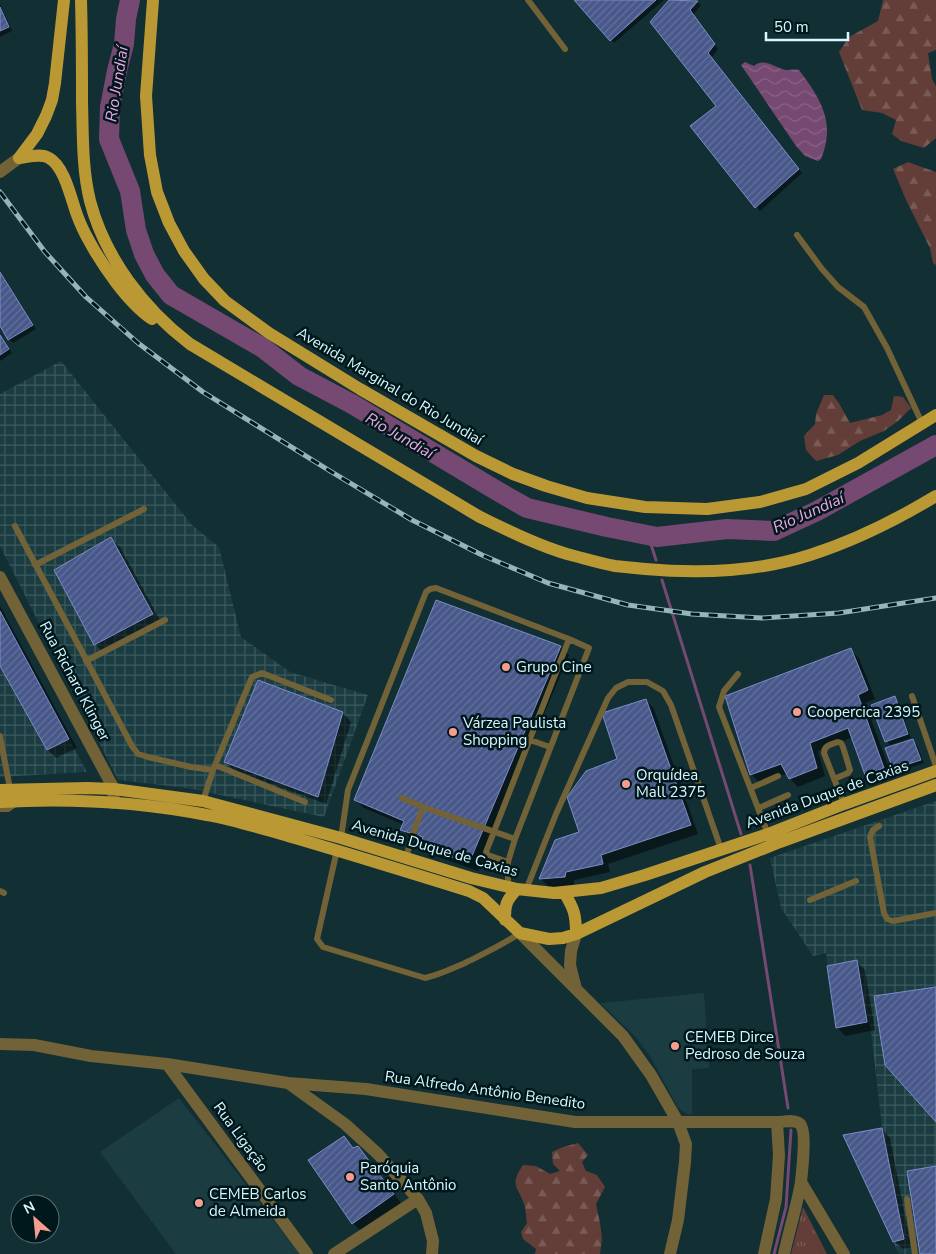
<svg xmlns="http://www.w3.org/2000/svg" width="936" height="1254" viewBox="0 0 936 1254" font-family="'Nunito Sans',sans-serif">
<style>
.built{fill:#1b3d42}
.industrial{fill:url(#industrial-grid)}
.grass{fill:url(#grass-tufts)}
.forest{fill:url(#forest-firs)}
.water{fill:url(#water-waves)}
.shadow{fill:#0007}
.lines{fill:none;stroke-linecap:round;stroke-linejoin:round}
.stream{stroke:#754971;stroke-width:3}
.river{stroke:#754971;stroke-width:20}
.building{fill:url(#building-hatch);stroke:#7b8dc7}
.lane{stroke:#726237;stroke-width:6}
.street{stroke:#726237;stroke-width:12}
.primary{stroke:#ba9935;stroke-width:12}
.rail-casing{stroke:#95b5bb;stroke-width:5}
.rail{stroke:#00171b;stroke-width:3;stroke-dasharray:9;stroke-linecap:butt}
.poi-dot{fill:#f59d8e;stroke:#00171b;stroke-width:2}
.labels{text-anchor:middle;stroke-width:5;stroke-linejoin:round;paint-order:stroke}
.street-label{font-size:15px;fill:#d6f8fe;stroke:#00171b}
.poi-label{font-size:15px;fill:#d6f8fe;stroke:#00171b;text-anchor:start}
.water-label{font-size:16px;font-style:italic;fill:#eba6e4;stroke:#00171b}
</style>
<defs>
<pattern id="industrial-grid" width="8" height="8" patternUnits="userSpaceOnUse" patternTransform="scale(1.25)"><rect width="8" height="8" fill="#1b3d42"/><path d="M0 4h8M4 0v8" fill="none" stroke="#3b5a5e"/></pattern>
<pattern id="grass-tufts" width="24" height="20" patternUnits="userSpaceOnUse" patternTransform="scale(1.25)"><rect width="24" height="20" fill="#633e38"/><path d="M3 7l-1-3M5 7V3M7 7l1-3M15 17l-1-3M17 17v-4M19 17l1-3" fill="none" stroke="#795b56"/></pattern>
<pattern id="forest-firs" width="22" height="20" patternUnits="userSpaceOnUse" patternTransform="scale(1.25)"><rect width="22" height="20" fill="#633e38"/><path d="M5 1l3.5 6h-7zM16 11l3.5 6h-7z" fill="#795b56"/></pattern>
<pattern id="water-waves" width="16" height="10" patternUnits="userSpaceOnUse" patternTransform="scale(1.25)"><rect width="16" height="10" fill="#754971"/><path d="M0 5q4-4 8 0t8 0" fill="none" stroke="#886486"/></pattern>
<pattern id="building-hatch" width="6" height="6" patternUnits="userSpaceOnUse" patternTransform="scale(1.25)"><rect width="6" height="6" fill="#48588a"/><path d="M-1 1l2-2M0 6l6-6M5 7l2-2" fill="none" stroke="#62719c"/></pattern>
</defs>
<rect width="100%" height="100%" fill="#122f34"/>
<path class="built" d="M704,993L709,1068L692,1069V1114H687L678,1108L650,1056L635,1036L600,1003Z
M179,1098L299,1253V1254H176L100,1152Z"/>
<path class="industrial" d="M61,361L192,525L219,547L241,637L290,672L368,695L324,817L187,788L118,780L0,546V394Z
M0,611L69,739L87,772L0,777Z
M936,801V1254H899L843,1135L882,1127L870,1022L836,1028L826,953L813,956L781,908L770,858Z"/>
<path class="grass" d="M803,1207L827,1254H791Z"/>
<path class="forest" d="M883,0H936V50L928,53L932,79L936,86V138L924,148L901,141L892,134L896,120L882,113L862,110L839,52L849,37L878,21Z
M908,162L936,172V265L933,263L930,248L907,202L893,169Z
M824,395H833L840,405L850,423L882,415L891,410L894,396L903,397L911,408L898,421L884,431L860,441L838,455L816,461L806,450L804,436L815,424L816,414Z
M578,1143L588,1155L582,1162L586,1171L597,1175L605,1187L596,1204L600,1223L602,1238L600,1254H535L536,1249L523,1239L521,1232L527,1223C526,1218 526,1212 525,1207C519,1186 508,1187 523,1165L536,1166L550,1174L560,1171L553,1164L552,1152L563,1147Z"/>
<path class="water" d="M745,62L754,66C764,57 775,68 786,70C791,70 794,69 799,70C821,99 836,123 821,159L818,161L805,156L796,146L741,65Z"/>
<path class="shadow" d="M576,0H664L614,43Z
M670,0H695L701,5L693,15L718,49L711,58L802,173L760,211L692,126L718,106L651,22Z
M0,4L12,31L0,37Z
M0,271L36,329L13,343L9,339L0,324Z
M0,335L12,353L0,361Z
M111,539L120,547L161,622L103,652L95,644Z
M0,606L77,748L56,758L48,750L0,663Z
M561,647L569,655L478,871L430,854L422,846L423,842L410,838L402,829L404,825L364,808L355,800Z
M850,649L859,658L875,699L865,703L892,776L874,782L866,774L853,737L818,751L825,776L798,787L786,774L760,783L751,774Z
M894,698L898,702L911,738L890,745L887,741Z
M646,700L654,709L698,834L608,864L610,872L574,880V885L549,887L540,878L580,833L618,760Z
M343,713L351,722L326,804L234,770L225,762Z
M913,741L917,745L924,763L898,772L894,768Z
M857,962L865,970L875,1030L845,1036L837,1027Z
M882,1129L890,1138L911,1247L903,1249L894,1241Z
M343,1138L354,1149L358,1147L366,1156L401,1203L361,1231L353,1223Z"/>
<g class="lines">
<path class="stream" d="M648,535L656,560
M662,580L741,834
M750,865L788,1108
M774,1254L786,1207L791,1130"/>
<path class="river" d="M130,0L126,19L124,44L117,71L110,107L109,139L130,191L136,230L144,254L155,275L171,295L263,348L299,376L352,404L499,492L527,508L607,527L657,537L727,529L774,531L817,511L936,445"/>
</g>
<path class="building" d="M574,0H656L610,41Z
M669,0L698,1L690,10L715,44L708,53L799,169L755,208L690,126L716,106L650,22Z
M0,7L9,27L0,31Z
M0,272L33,325L8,340L0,326Z
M0,335L9,349L0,355Z
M111,537L153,614L94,645L54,570Z
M436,600L561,646L469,863L420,846L423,837L400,830L404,821L354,800Z
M0,611L69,739L47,750L0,666Z
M851,648L868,690L858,695L884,768L865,775L848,728L810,743L817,768L789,779L781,764L750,775L725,696Z
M258,680L343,712L318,797L224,762Z
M895,696L908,734L885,742L871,705Z
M646,699L691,825L601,855L603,864L566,872L565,877L539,879L555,840L579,832L567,797L586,771L617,759L602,713Z
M913,739L921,760L893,769L885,748Z
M857,960L867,1022L836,1028L827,966Z
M936,987V1122L885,1065L874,996Z
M882,1128L904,1239L893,1242L843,1135Z
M344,1136L353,1148L358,1146L394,1194L352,1224L308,1160Z
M936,1166V1254H920L907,1171Z"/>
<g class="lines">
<path class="lane" d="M528,0L565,49
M797,235L822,269L838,287L864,307L887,348L922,423
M15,526L132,746L138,754L148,757L191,767L213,770L203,801
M35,565L144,509
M86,661L165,620
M738,674L724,691L719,707L768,834
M912,696L936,766
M0,736L10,789
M530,740L550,747
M215,765L305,802
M213,770L252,677L262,673L331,700
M834,779L848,773L850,770L843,747L841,743L838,742C832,744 824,745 824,753L844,804
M751,788L778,776
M402,798L423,807L515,839
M759,808L788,795
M0,809H8L15,804
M879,826L873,830L870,837L884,913L887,919L893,921L936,913
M341,838L348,790L426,592L430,589L436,588L569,639L589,648L515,839L508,862L488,855L486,852L569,639
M337,850L317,939L323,947L425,978C439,975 451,969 465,963C485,953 501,946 520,933
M406,858L412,836L423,807
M508,887V862
M526,890L556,814L608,698L616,688L628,682H647L663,691L671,705L721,849
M0,891L4,893
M810,900L856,881
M907,1199L915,1254"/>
<path class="street" d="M0,172L19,158
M0,577L114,789L113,803
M520,933L623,1036L651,1075L678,1122L686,1144L685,1162L678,1220L670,1254
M576,989L570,965L571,951L576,934
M0,1044L34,1045L91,1056L167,1064L288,1083L366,1089L575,1122H777C783,1122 795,1119 800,1124C807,1131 802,1171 801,1182C797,1205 789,1231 784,1254
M167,1064L307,1254
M288,1083L345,1124L378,1154L418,1199L426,1213L433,1241L432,1254
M801,1182L844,1254
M334,1254L418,1199
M764,1254L776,1199L779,1155L777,1122"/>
<path class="primary" d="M81,0C82,34 82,68 82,102C83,135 82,168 90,201C105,258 144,309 190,344L480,517C509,531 537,545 567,554C583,558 599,563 615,566C625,567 635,568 645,569C700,574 757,572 810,555C854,541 896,520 936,496
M153,0L146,96L150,155L157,192L169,223L184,251L204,279L225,301L269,333L360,389L476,456L513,474L546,486L587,498L645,507L707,509L760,502L806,489L858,463L936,415
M19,158C28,157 41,153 49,158C65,167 71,199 77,215C80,223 84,232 88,239C102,265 128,303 152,319
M19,158L37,134L46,116L52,100L55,83L64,0
M0,790L87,788L114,789L203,801L341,838L471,878L517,889L554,893L601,888L645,875L768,834L844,804L936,771
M0,802C69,798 140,802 207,815C237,820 266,830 295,838C353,855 411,873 469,891L483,898L520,933L549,939L563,938L576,934L705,872L780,842L936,785
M564,892C574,909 576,914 576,934
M505,920C505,904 506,901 517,889"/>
<defs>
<path id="rail" d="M0,192L45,252L86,297L138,343L203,392L330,471L412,520L482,555L548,583L628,605L692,614L762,618L839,613L936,598"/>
</defs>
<use href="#rail" class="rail-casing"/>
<use href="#rail" class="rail"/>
</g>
<g class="poi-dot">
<circle cx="506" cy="667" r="5"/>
<circle cx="797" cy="712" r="5"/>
<circle cx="453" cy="732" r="5"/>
<circle cx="626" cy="784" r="5"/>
<circle cx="675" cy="1046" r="5"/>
<circle cx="350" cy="1177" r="5"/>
<circle cx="199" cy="1203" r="5"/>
</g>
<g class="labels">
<g class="street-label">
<text transform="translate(390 386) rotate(31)" y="5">Avenida Marginal do Rio Jundiaí</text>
<text transform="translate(75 681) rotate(62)" y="5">Rua Richard Klinger</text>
<text transform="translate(827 794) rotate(-20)" y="5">Avenida Duque de Caxias</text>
<text transform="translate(435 848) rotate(16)" y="5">Avenida Duque de Caxias</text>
<text transform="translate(485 1090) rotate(8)" y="5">Rua Alfredo Antônio Benedito</text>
<text transform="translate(241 1137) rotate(54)" y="5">Rua Ligação</text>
</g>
<g class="poi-label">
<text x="516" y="672">Grupo Cine</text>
<text x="807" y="717">Coopercica 2395</text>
<text x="463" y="728">Várzea Paulista<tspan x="463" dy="17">Shopping</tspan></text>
<text x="636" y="780">Orquídea<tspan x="636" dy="17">Mall 2375</tspan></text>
<text x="685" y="1042">CEMEB Dirce<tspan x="685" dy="17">Pedroso de Souza</tspan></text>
<text x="360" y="1173">Paróquia<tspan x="360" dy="17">Santo Antônio</tspan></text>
<text x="209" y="1199">CEMEB Carlos<tspan x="209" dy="17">de Almeida</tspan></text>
</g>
<g class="water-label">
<text transform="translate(116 84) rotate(-81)" y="6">Rio Jundiaí</text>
<text transform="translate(400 435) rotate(30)" y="6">Rio Jundiaí</text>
<text transform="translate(808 512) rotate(-24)" y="6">Rio Jundiaí</text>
</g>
</g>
<g transform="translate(35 1219) rotate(333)"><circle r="24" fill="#00171b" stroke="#567176"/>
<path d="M0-4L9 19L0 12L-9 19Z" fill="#f59d8e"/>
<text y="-8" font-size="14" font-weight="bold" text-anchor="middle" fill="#d6f8fe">N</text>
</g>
<path d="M766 32v8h82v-8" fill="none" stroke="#d6f8fe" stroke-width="2.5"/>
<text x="774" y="32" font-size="15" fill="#d6f8fe" stroke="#00171b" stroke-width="4" paint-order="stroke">50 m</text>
</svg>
